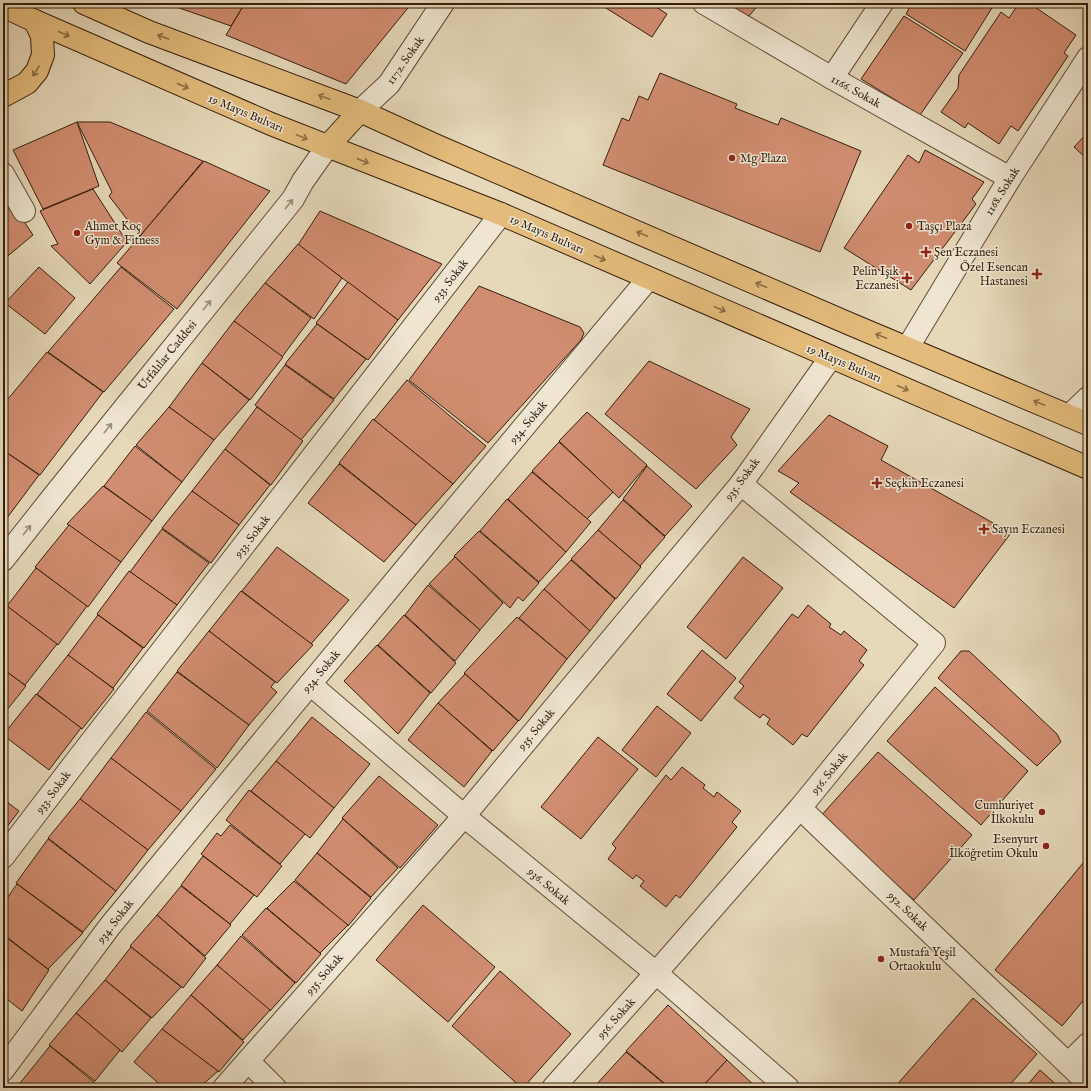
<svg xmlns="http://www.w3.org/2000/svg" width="1091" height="1091" viewBox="0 0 1091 1091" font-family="'IM FELL English',serif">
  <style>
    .building { fill: #d18d71; stroke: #351e0d }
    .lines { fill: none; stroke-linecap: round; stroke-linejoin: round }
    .minor-casing { stroke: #614c38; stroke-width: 24 }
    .major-casing { stroke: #351e0d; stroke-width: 24 }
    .minor { stroke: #efe6d2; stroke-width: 22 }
    .major { stroke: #e3bc7c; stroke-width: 22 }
    .oneway { stroke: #8c6d44 }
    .oneway2 { stroke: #9b8c79 }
    .poi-dot { fill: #8f2418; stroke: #efe6d2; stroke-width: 1.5 }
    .labels { text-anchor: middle; stroke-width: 3; stroke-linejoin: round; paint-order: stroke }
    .street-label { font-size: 12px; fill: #351e0d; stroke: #efe6d2 }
    .poi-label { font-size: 12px; fill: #351e0d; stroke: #efe6d2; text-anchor: start }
  </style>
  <rect width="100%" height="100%" fill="#e6d8b9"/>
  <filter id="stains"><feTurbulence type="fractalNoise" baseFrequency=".005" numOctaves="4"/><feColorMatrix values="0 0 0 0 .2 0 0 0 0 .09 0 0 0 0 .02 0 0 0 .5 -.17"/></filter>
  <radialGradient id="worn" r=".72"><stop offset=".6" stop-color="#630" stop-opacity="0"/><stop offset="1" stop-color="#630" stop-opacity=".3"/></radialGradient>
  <g class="building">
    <path d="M165 3H245L231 26Z"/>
    <path d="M245 3H412L346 84 226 35Z"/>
    <path d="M598 3H650L667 14 652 37Z"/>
    <path d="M726 3H760L749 16Z"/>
    <path d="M912 3H995L965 51 906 14Z"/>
    <path d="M1019 3H1029L1076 35 1064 53 1068 56 1018 131 1011 126 999 144 968 123 965 128 941 112 958 88 959 75 1001 12 1009 18Z"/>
    <path d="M904 16 963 53 920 115 861 79Z"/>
    <path d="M660 73 737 104 735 108 778 125 781 118 861 151 820 252 603 165 622 118 629 121 639 96 648 100Z"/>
    <path d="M77 122H110L203 161 140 236 109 196 112 192Z"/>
    <path d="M77 122 99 186 43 209 13 150Z"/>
    <path d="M1088 132V160L1074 147Z"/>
    <path d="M925 150 984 182 972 199 976 204 911 290 844 248 908 155 919 163Z"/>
    <path d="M204 161 270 191 177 309 117 263Z"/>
    <path d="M93 189 127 242 90 284 51 246 58 244 40 211Z"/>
    <path d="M13 205 33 235 3 260V214Z"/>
    <path d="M320 211 442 264 398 320 298 245Z"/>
    <path d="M298 244 342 278 314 319 265 283Z"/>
    <path d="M39 267 75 298 45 334 5 303Z"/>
    <path d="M121 267 174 309 104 392 48 352Z"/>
    <path d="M348 282 398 320 368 360 316 323Z"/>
    <path d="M265 283 311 318 282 357 234 321Z"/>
    <path d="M479 286 580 327 584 333 581 340 488 443 409 380Z"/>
    <path d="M234 321 283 357 250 400 202 363Z"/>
    <path d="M317 324 366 359 334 399 285 364Z"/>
    <path d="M47 352 103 392 40 475 3 450V405Z"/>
    <path d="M649 361 750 409 731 437 737 445 696 489 605 414Z"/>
    <path d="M202 363 249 400 214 440 169 407Z"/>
    <path d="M285 365 334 400 301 440 255 405Z"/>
    <path d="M407 380 486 446 453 484 374 420Z"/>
    <path d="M169 407 214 440 182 482 136 445Z"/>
    <path d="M257 407 303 441 271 485 225 449Z"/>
    <path d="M587 412 647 465 619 498 559 441Z"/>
    <path d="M829 415 888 446 881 460 1011 533 954 608 790 492 799 483 778 471Z"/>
    <path d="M373 419 453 484 416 525 339 463Z"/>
    <path d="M559 442 613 492 587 519 532 471Z"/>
    <path d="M135 446 182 482 152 521 104 486Z"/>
    <path d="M225 449 270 485 239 525 192 491Z"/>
    <path d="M3 450 39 475 7 518 3 515Z"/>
    <path d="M339 464 416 525 384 562 308 503Z"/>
    <path d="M647 466 692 506 665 536 623 499Z"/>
    <path d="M532 472 591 522 566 552 508 499Z"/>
    <path d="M103 486 152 521 121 562 67 524Z"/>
    <path d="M192 491 239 525 211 563 162 528Z"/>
    <path d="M507 499 566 552 539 582 480 531Z"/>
    <path d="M623 500 665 537 640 566 598 530Z"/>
    <path d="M69 525 121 562 88 607 35 567Z"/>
    <path d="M162 529 209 563 177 605 130 572Z"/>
    <path d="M598 530 641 567 616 599 571 559Z"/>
    <path d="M479 531 539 583 523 601 518 597 510 608 454 556Z"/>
    <path d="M277 547 349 600 311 644 242 591Z"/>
    <path d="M455 557 503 603 480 630 429 584Z"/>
    <path d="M743 557 783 588 726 659 687 627Z"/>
    <path d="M571 560 615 599 590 631 544 589Z"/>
    <path d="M36 568 87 606 58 645 7 606Z"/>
    <path d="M129 571 177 605 144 648 97 614Z"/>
    <path d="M428 585 480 630 455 661 405 615Z"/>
    <path d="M544 589 590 631 567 659 519 618Z"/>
    <path d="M241 591 313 645 277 683 209 631Z"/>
    <path d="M808 605 831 624 829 627 841 635 844 631 867 650 859 661 864 665 807 737 802 734 793 745 767 724 770 719 763 714 760 718 734 698 744 686 739 682 792 614 798 618Z"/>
    <path d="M7 606 57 644 25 685 3 669V611Z"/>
    <path d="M98 615 143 648 113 688 68 655Z"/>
    <path d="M404 615 456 663 431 693 378 645Z"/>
    <path d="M517 617 567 659 519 721 464 673Z"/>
    <path d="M209 631 275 682 271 687 277 692 249 725 177 671Z"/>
    <path d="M377 645 430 693 398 734 344 681Z"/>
    <path d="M702 650 736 678 701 721 667 694Z"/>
    <path d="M961 651H969L1057 734 1061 742 1037 766 938 678Z"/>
    <path d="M68 655 114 689 82 729 37 694Z"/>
    <path d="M3 669 26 686 3 715Z"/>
    <path d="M177 672 249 725 217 768 147 711Z"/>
    <path d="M465 674 518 721 493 751 438 703Z"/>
    <path d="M935 687 1028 771 981 825 887 741Z"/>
    <path d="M36 694 81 728 49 770 3 735Z"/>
    <path d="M438 703 492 751 464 787 408 740Z"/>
    <path d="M657 706 691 733 656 777 622 750Z"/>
    <path d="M146 712 216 769 181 811 111 758Z"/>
    <path d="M312 717 370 764 334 808 276 761Z"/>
    <path d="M598 737 638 769 581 839 541 807Z"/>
    <path d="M878 752 972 835 914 900 820 817Z"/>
    <path d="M111 758 181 811 148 850 80 799Z"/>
    <path d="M276 761 334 808 310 838 251 791Z"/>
    <path d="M682 767 705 785 703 788 714 797 717 792 741 811 732 822 737 827 680 898 676 895 666 907 640 886 644 881 636 875 633 879 608 859 616 848 612 844 666 775 671 780Z"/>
    <path d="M379 776 438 825 400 868 342 818Z"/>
    <path d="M249 790 305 834 280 864 226 820Z"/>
    <path d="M3 799 19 811 3 832Z"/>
    <path d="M80 799 148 850 116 891 48 838Z"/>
    <path d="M343 819 398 868 371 897 317 853Z"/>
    <path d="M230 825 282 866 257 897 201 854 217 833 221 836Z"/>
    <path d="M48 839 116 891 83 932 16 883Z"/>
    <path d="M317 853 371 898 348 926 295 880Z"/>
    <path d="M203 856 254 895 230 924 181 885Z"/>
    <path d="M1088 857V995L1062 1026 995 970Z"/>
    <path d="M294 881 348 925 320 953 267 908Z"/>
    <path d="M17 884 83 933 48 969 3 934V904Z"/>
    <path d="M181 886 231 925 205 956 157 915Z"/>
    <path d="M423 905 495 967 448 1022 376 960Z"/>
    <path d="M266 908 321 954 296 983 242 935Z"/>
    <path d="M157 915 206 958 183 988 130 946Z"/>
    <path d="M3 935 49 970 22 1011 3 996Z"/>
    <path d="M241 936 295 983 270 1011 217 965Z"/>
    <path d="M131 947 181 987 152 1018 105 980Z"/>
    <path d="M217 965 270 1010 243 1040 191 995Z"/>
    <path d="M500 971 571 1034 523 1088H522L452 1026Z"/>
    <path d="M105 980 151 1018 122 1052 76 1013Z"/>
    <path d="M191 995 244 1042 219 1072 162 1029Z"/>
    <path d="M973 998 1037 1054 1007 1088H894Z"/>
    <path d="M668 1005 727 1060 701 1088H670L626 1051Z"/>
    <path d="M76 1013 120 1050 95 1081 49 1045Z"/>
    <path d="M162 1029 218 1071 199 1088H164L134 1062Z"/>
    <path d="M50 1046 95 1083 91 1088H16Z"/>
    <path d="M626 1052 669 1088H597L595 1086Z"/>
    <path d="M727 1060 757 1088H701Z"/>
    <path d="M1040 1070 1060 1088H1025Z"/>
  </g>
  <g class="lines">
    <g class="minor-casing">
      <g id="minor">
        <path d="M704 3 832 78 1010 178"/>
        <path d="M832 78 882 3"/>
        <path d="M360 111 389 84 443 3"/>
        <path d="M3 174 24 211"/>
        <path d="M908 347 1010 178 1088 58"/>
        <path d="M1069 416 1088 398"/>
        <path d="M3 560 56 493 293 199 303 181 327 147"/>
        <path d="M310 684 464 816 656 973 788 1088"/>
        <path d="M800 808 1088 1083"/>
        <path d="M3 857 77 760 501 214"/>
        <path d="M248 1061 275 1088"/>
        <path d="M1068 1064 1088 1044"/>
        <path d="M3 1070 110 926 435 533 648 279"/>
        <path d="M224 1088 464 816 741 484 831 357"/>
        <path d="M553 1088 656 973 800 808 934 643 741 484"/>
      </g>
    </g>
    <g class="major-casing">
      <g id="major">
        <path d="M84 3 149 32 360 111 437 146 850 324 1088 424"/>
        <path d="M3 6 35 21 271 124 501 214 1088 468"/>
        <path d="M3 96 27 83 37 71 43 55 42 36 35 21"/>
        <path d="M327 147 360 111"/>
      </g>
    </g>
    <use href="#minor" class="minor"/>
    <use href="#major" class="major"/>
  </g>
  <defs><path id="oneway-shaft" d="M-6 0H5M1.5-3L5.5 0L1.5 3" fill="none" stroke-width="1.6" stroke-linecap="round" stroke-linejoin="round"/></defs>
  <g class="oneway">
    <use href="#oneway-shaft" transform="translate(64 34) rotate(24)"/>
    <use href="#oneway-shaft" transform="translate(163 37) rotate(-160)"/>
    <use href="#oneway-shaft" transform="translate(36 71) rotate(121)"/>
    <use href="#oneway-shaft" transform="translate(183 86) rotate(24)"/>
    <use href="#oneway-shaft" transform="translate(324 97) rotate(-159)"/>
    <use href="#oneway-shaft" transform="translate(302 137) rotate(22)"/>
    <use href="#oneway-shaft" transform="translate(363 161) rotate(21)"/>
    <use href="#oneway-shaft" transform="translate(642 234) rotate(-157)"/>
    <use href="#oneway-shaft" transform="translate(600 258) rotate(24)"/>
    <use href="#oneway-shaft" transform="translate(761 285) rotate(-157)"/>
    <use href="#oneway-shaft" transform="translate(720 309) rotate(23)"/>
    <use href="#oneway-shaft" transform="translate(881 336) rotate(-158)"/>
    <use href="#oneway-shaft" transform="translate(903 388) rotate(23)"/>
    <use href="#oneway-shaft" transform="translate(1039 403) rotate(-157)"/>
  </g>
  <g class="oneway2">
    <use href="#oneway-shaft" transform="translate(289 204) rotate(-52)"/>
    <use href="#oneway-shaft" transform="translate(207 305) rotate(-51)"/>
    <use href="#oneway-shaft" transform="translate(108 428) rotate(-51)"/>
    <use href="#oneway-shaft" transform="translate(27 530) rotate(-52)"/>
  </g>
  <g class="poi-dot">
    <circle cx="732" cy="158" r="4"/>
    <circle cx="909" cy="226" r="4"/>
    <circle cx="77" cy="233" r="4"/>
    <path d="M924 246h4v4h4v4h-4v4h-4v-4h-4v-4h4z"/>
    <path d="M1035 268h4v4h4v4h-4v4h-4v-4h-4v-4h4z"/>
    <path d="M905 272h4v4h4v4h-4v4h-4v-4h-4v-4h4z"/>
    <path d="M875 477h4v4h4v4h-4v4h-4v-4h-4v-4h4z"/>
    <path d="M982 523h4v4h4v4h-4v4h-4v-4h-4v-4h4z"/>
    <circle cx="1042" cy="812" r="4"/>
    <circle cx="1046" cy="846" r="4"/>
    <circle cx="881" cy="959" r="4"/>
  </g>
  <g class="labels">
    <g class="street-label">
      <text transform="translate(405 60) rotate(-55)" y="4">1172. Sokak</text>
      <text transform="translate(856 91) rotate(29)" y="4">1166. Sokak</text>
      <text transform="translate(246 113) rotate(23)" y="4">19 Mayıs Bulvarı</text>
      <text transform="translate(1002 191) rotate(-58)" y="4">1168. Sokak</text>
      <text transform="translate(547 234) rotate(24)" y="4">19 Mayıs Bulvarı</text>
      <text transform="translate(450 280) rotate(-52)" y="4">933. Sokak</text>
      <text transform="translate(167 355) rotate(-51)" y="4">Urfalılar Caddesi</text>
      <text transform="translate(844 363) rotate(23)" y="4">19 Mayıs Bulvarı</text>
      <text transform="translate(528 422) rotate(-50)" y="4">934. Sokak</text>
      <text transform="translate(742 479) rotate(-53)" y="4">935. Sokak</text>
      <text transform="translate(252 536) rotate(-52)" y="4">933. Sokak</text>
      <text transform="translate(321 671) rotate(-50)" y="4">934. Sokak</text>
      <text transform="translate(536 729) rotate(-50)" y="4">935. Sokak</text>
      <text transform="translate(829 773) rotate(-51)" y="4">956. Sokak</text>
      <text transform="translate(53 792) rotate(-53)" y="4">933. Sokak</text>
      <text transform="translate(549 886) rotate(40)" y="4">936. Sokak</text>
      <text transform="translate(908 911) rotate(44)" y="4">952. Sokak</text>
      <text transform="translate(115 921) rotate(-52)" y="4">934. Sokak</text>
      <text transform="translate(324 974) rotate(-49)" y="4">935. Sokak</text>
      <text transform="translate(616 1018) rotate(-48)" y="4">956. Sokak</text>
    </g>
    <g class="poi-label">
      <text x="740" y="162">Mg Plaza</text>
      <text x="85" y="230">Ahmet Koç<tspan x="85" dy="14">Gym &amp; Fitness</tspan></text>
      <text x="917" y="230">Taşçı Plaza</text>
      <text x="934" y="256">Şen Eczanesi</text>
      <text x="1028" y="271" text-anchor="end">Özel Esencan<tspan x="1028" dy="14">Hastanesi</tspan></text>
      <text x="899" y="275" text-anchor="end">Pelin Işık<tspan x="899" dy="14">Eczanesi</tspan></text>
      <text x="885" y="487">Seçkin Eczanesi</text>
      <text x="992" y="533">Sayın Eczanesi</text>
      <text x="1034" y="809" text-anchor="end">Cumhuriyet<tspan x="1034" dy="14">İlkokulu</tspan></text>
      <text x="1038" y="843" text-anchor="end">Esenyurt<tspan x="1038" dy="14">İlköğretim Okulu</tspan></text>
      <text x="889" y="956">Mustafa Yeşil<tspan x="889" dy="14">Ortaokulu</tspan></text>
    </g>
  </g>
  <rect width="1091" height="1091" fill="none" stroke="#e6d8b9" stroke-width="16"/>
  <rect x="4" y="4" width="1083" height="1083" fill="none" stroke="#351e0d" stroke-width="2"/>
  <rect x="8" y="8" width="1075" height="1075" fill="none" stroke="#351e0d"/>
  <rect width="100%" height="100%" filter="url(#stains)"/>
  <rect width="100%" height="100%" fill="url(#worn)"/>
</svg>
